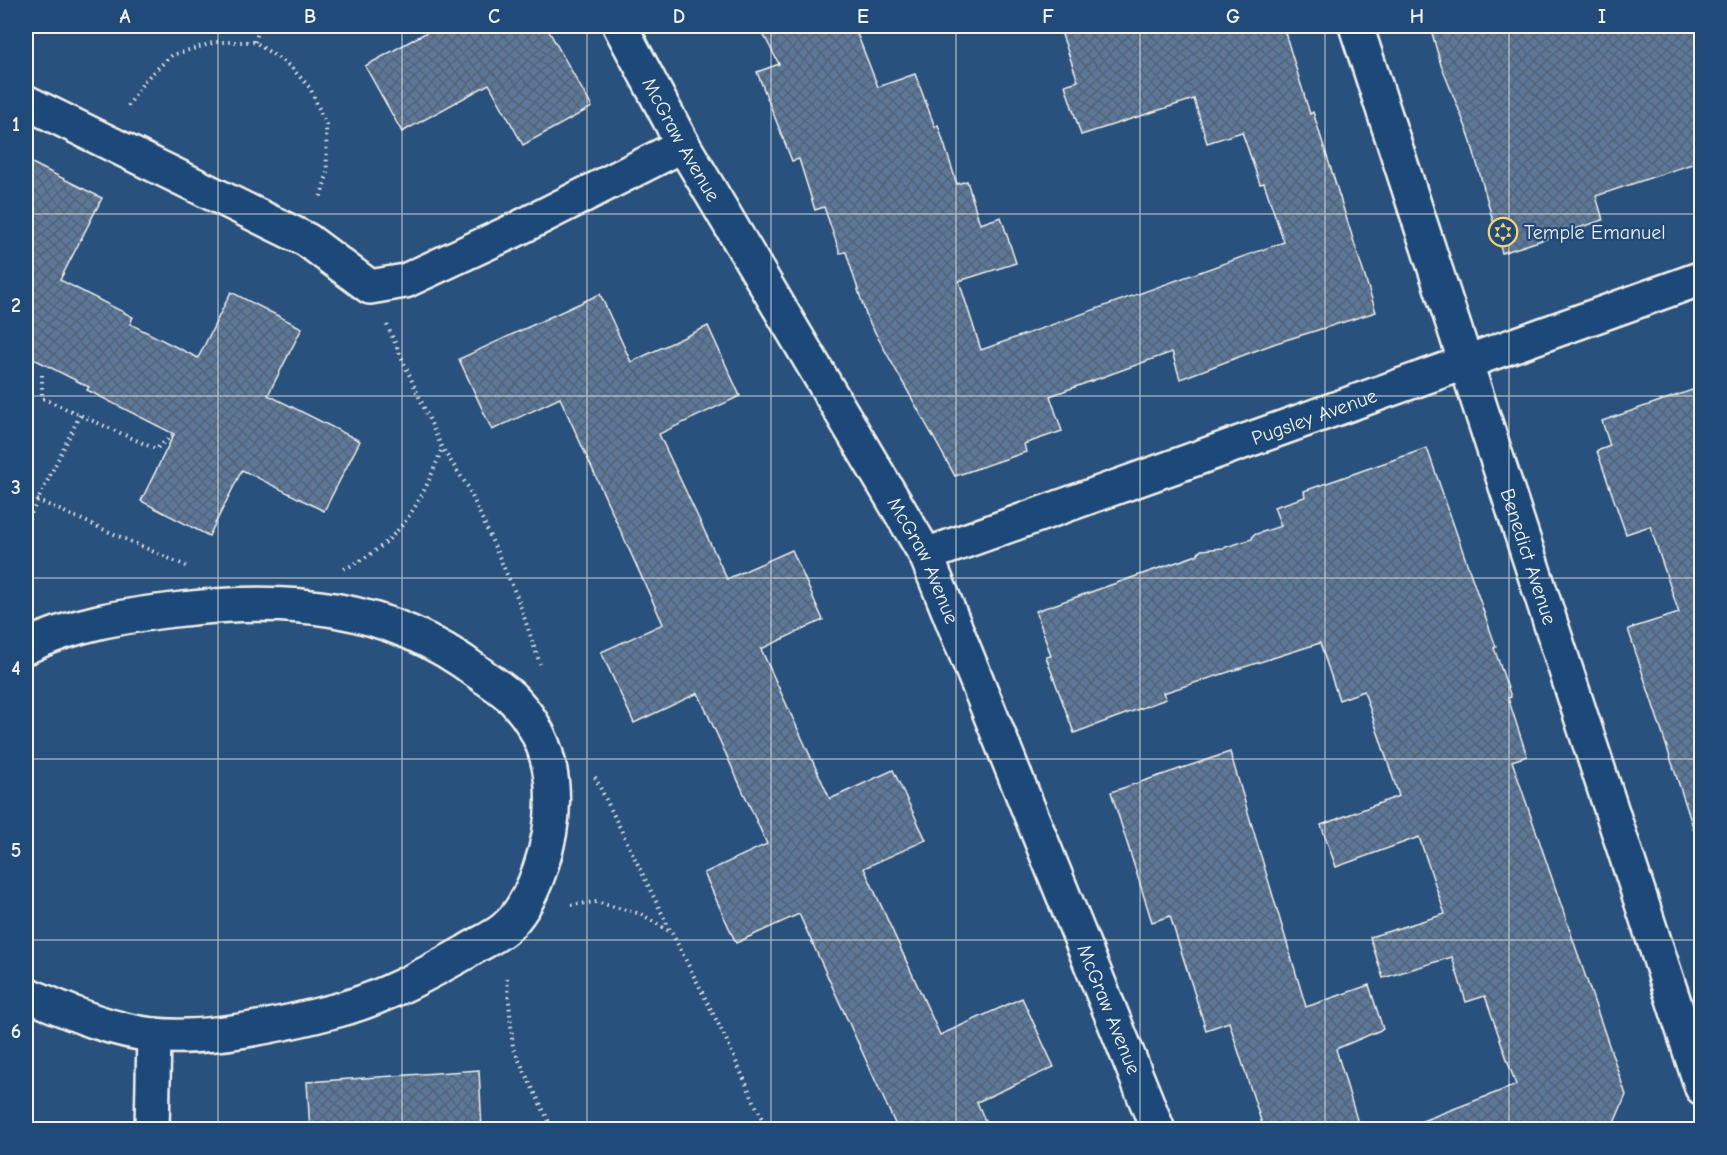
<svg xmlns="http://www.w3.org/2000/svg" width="1727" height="1155" viewBox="0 0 1727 1155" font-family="'Comic Neue',sans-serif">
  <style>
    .building { fill: url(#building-cross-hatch); stroke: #f4f1e8; stroke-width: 1.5 }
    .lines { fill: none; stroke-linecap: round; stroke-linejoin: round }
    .minor-casing { stroke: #f4f1e8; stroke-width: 38 }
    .path { stroke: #f4f1e8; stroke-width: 4; stroke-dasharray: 1.5 4.5; stroke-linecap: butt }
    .minor { stroke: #1f4a7a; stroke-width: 33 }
    .grid { fill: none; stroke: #f4f1e8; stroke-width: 1.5; stroke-opacity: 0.55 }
    .labels { text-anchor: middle; stroke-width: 4.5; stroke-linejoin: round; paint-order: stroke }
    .street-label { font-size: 20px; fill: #f4f1e8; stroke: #1f4a7a }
    .poi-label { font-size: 20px; fill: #f4f1e8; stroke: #1f4a7a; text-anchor: start }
    .neatline { fill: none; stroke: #f4f1e8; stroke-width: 2 }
    .grid-label { font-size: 20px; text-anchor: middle; font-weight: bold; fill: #f4f1e8 }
  </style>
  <defs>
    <pattern id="building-cross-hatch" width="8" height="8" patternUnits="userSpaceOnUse" patternTransform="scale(1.5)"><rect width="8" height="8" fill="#5b7899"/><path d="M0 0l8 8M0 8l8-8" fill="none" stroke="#536274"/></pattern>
  </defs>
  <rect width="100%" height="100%" fill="#28517e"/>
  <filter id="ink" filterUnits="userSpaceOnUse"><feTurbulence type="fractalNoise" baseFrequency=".0167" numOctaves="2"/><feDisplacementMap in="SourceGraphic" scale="12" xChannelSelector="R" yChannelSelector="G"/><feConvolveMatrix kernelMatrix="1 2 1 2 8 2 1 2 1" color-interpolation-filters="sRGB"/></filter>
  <g filter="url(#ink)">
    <g class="building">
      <path d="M438 26H546L592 107 523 145 489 84 402 132 365 66Z"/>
      <path d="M759 26H854L878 87 915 74 935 127 938 125 957 184 967 181 980 224 1001 217 1016 263 959 281 981 350 1284 242 1264 183 1260 184 1242 132 1207 143 1194 99 1081 135 1065 85 1078 81 1059 26H1283L1310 114 1313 112 1376 312 1276 343 1180 379 1172 352 1050 396 1062 431 1024 444 1026 452 955 476 867 318 846 252 840 253 824 207 815 210 799 159 792 161 757 72 779 64Z"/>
      <path d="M1430 26H1701V161L1596 196 1603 220 1502 253 1469 135 1441 65Z"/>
      <path d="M26 160 102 198 60 280 133 317 130 324 198 358 231 292 302 328 268 395 360 441 324 511 242 470 209 536 141 501 174 434 87 390 89 387 26 355Z"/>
      <path d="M600 294 631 362 708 326 740 396 659 434 727 579 792 550 823 620 761 649 830 799 893 770 926 840 864 868 940 1035 1022 998 1054 1067 977 1102 989 1130H898L799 914 736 943 704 873 767 844 698 693 634 723 601 652 663 624 560 398 492 430 459 359Z"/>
      <path d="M1701 387V829L1694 830 1628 629 1679 613 1650 526 1626 534 1597 451 1610 446 1602 421Z"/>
      <path d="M1427 448 1496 647 1494 648 1511 697 1508 698 1527 756 1512 761 1626 1095 1611 1130H1409V1126L1516 1085 1485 996 1466 1002 1452 957 1383 978 1370 937 1445 914 1419 837 1336 867 1321 825 1399 796 1364 691 1339 700 1320 643 1163 693 1166 699 1074 733 1046 657 1051 656 1036 611 1197 555 1201 550 1223 548 1252 539 1253 535 1281 526 1274 507 1305 497 1304 491Z"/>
      <path d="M1230 752 1306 1007 1369 985 1383 1029 1336 1049 1360 1130H1264L1229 1022 1206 1030 1170 916 1152 922 1111 792Z"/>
      <path d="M479 1070 482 1130H310L307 1082Z"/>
    </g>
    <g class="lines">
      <g class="minor-casing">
        <g id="minor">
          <path id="s1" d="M620 26 683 145 926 555 1158 1130"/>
          <path id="s2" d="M1356 26 1702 1088"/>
          <path d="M26 102 307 240 370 287 405 281 513 231 683 145"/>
          <path id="s3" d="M926 555 1702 278"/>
          <path d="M26 647C72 624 123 616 174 610 286 596 387 603 479 673 491 682 505 690 515 701 559 748 560 811 540 869 533 890 522 914 504 929 493 938 478 944 466 952 425 975 383 998 338 1010 285 1024 208 1041 153 1035 108 1030 67 1011 26 994"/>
          <path d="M152 1130 154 1035"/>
        </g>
      </g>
      <g class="path">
        <path d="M255 42 260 26"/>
        <path d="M128 106 145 80 172 55 216 42H255L291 67 310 88 326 125 327 175 320 199"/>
        <path d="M387 325 442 448 468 487 518 599 540 664"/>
        <path d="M42 375V398L156 449 174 434"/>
        <path d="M26 495 186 566"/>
        <path d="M26 524 80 415"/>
        <path d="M344 569C399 544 422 503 442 448"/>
        <path d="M595 777 671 932"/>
        <path d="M571 905 596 902 641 914 672 933 725 1037 767 1130"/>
        <path d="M507 978 513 1048 553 1130"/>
        <path d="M858 1130H870"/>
      </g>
      <use href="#minor" class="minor"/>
    </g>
  </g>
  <path class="grid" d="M218 26V1130M402 26V1130M587 26V1130M771 26V1130M956 26V1130M1140 26V1130M1325 26V1130M1509 26V1130M26 214H1702M26 396H1702M26 578H1702M26 759H1702M26 940H1702"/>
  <defs>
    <g id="synagogue-ring" transform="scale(1.5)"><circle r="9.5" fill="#1f4a7a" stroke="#ffd166" stroke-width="1.5"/><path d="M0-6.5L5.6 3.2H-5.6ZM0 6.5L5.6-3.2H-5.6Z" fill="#ffd166"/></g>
  </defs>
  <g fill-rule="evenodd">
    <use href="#synagogue-ring" x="1503" y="232"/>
  </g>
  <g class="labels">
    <g class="street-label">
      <text dy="7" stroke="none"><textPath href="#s1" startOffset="129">McGraw Avenue</textPath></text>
      <text dy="7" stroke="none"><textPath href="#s3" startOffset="412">Pugsley Avenue</textPath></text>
      <text dy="7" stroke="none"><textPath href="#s2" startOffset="558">Benedict Avenue</textPath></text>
      <text dy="7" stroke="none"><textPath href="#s1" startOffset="615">McGraw Avenue</textPath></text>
      <text dy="7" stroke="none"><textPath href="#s1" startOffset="1101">McGraw Avenue</textPath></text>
    </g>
    <g class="poi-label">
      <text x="1524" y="239">Temple Emanuel</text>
    </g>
  </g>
  <rect width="1727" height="1155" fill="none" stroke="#1f4a7a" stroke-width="66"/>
  <rect x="33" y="33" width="1661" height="1089" class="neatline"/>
  <g class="grid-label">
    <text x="125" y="23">A</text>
    <text x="310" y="23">B</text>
    <text x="494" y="23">C</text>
    <text x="679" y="23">D</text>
    <text x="863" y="23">E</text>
    <text x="1048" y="23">F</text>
    <text x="1233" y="23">G</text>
    <text x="1417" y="23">H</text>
    <text x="1602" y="23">I</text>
    <text x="16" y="131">1</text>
    <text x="16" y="312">2</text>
    <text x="16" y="494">3</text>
    <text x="16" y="675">4</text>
    <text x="16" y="857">5</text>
    <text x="16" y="1038">6</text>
  </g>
</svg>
